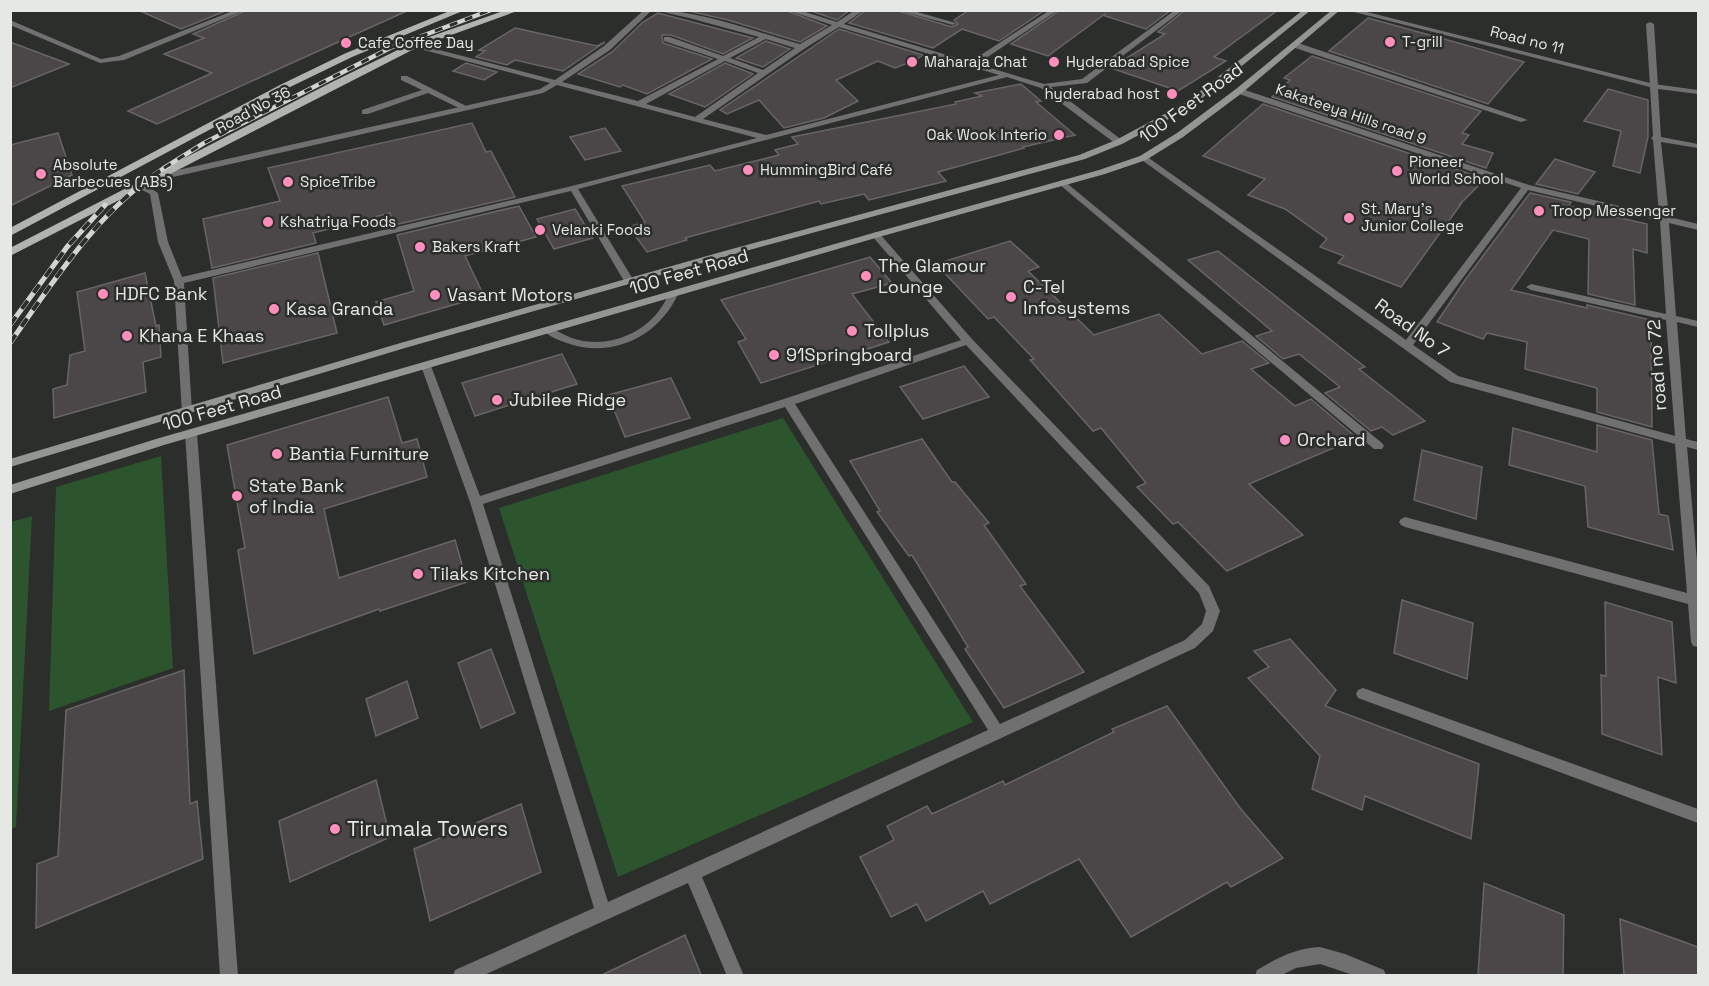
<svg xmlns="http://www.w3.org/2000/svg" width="1709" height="986" viewBox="0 0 1709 986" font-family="'Space Grotesk',sans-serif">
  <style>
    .green { fill: #2d552d }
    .building { fill: #4b4748; stroke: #696566; stroke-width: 1.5 }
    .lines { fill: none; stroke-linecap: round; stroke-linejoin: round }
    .service { fill: #6f706f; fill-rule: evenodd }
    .minor { fill: #6f706f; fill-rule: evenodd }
    .secondary { fill: #949694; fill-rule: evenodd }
    .primary { fill: #b0b3b0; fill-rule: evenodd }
    .rail-far1-casing { stroke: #d2d4d2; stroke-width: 4.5 }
    .rail-casing { stroke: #d2d4d2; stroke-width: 5 }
    .rail-far1 { stroke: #2b2e2b; stroke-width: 3; stroke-dasharray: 8; stroke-linecap: butt }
    .rail { stroke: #2b2e2b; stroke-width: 4; stroke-dasharray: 10; stroke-linecap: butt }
    .poi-dot { fill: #fe8ebd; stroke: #2b2e2b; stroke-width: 2 }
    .labels { text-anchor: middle; stroke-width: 5; stroke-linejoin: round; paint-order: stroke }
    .far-street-label { font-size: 15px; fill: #e6e8e6; stroke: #2b2e2b }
    .far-poi-label { font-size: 15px; fill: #e6e8e6; stroke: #2b2e2b; text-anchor: start }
    .street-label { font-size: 18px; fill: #e6e8e6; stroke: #2b2e2b }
    .poi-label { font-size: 18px; fill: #e6e8e6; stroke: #2b2e2b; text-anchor: start }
    .near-poi-label { font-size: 21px; fill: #e6e8e6; stroke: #2b2e2b; text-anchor: start }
  </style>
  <rect width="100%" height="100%" fill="#2b2e2b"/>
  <g class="green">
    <path d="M783 418 973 722 618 877 499 508Z"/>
    <path d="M161 456 173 668 49 711 56 487Z"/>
    <path d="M32 516 16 827 11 829V522Z"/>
  </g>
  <g class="building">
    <path d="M138 10H228L181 29Z"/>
    <path d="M247 10H409L157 124 128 111 212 73 164 54 204 38 193 34Z"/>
    <path d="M684 10H785L827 26 800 42 728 20Z"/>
    <path d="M808 10H850L837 20Z"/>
    <path d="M866 10H895L952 27 958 24 954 20 969 10H1045L999 41 962 29 933 48 849 23Z"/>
    <path d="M1060 10H1171L1146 29 1105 16V14L1048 56 1011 44Z"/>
    <path d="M1185 10H1278L1214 57 1226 61 1178 91 1111 68 1165 34 1158 32Z"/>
    <path d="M658 13 753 38 723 54 671 35H662L663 43 712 59 647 94 623 85 620 87 578 74 612 52 643 22Z"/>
    <path d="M1368 18 1462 44 1524 62 1488 104 1329 51Z"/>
    <path d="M515 28 597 46 605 42 563 71 515 60 507 65 476 57 485 51 479 50Z"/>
    <path d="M839 29 923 55 908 65 905 64 895 68 878 61 836 80 858 101 824 118 784 128 759 100 727 114 720 110Z"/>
    <path d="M766 41 790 49 763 67 736 58Z"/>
    <path d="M10 42 69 64 10 88Z"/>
    <path d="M1312 56 1481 111 1462 133 1469 135 1462 144 1493 153 1486 168 1272 97 1290 80 1284 78Z"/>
    <path d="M466 63 497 72 484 80 453 71Z"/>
    <path d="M725 63 753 74 705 107 669 94Z"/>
    <path d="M1021 84 1041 101 1036 102 1075 135 1023 147 1024 148 938 172 946 181 869 200 864 194 821 204 819 201 685 238 687 240 647 252 629 227 645 222 622 186 710 165 715 171 779 155 775 150 798 144 792 137 956 104 955 102 982 96 975 93Z"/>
    <path d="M1608 89 1648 100V137L1640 173 1613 166 1621 131 1584 121Z"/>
    <path d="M1263 104 1482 178 1480 184 1460 204H1461L1401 287 1338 263 1344 256 1320 247 1327 239 1285 209 1248 195 1265 179 1203 156Z"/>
    <path d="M472 123 486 152 491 151 515 197 394 225 390 213 313 233 316 243 212 268 203 219 280 201 268 168Z"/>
    <path d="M605 128 621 151 585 160 570 137Z"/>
    <path d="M58 133 72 175 10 206V145Z"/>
    <path d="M1555 159 1595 172 1578 194 1536 184Z"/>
    <path d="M1530 193 1571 202 1569 206 1647 224V253L1633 249 1635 305 1588 294 1589 239 1553 230 1511 290 1587 308V305L1651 320 1652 427 1597 412V388L1525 369 1527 342 1487 333 1483 339 1437 322 1465 280Z"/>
    <path d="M519 206 536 237 465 256 484 296 384 325 376 302 414 291 397 235Z"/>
    <path d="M575 209 593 238 554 249 537 219Z"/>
    <path d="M1010 241 1039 267 1028 271 1094 335 1159 314 1202 354 1242 341 1269 363 1251 369 1295 406 1311 399 1357 438 1249 484 1303 535 1227 571 1178 522 1173 524 1137 487 1146 483 1101 428 1093 431 1030 360 1034 359 994 317 988 319 936 264Z"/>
    <path d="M1218 251 1365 367 1359 369 1425 421 1393 435 1382 427 1371 431 1325 393 1340 387 1299 354 1283 359 1256 336 1272 331 1188 260Z"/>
    <path d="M318 253 337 333 223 363 213 278Z"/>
    <path d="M870 257 892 283 852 294 889 342 761 383 738 342 746 339 721 300Z"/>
    <path d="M145 273 156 326 159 325 161 357 143 362 146 392 54 418 53 389 67 385 70 355 85 351 77 292Z"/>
    <path d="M562 354 577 384 475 416 462 383Z"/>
    <path d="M964 366 989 397 923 419 900 387Z"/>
    <path d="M671 378 690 418 625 437 608 395Z"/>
    <path d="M388 397 402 443 417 439 427 477 324 509 339 578 455 540 467 582 380 611 379 609 254 654 238 550 245 548 227 445Z"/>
    <path d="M1597 425 1652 440 1659 514 1668 516 1673 550 1588 527 1585 486 1509 465 1513 428 1597 452Z"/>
    <path d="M922 439 952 482H955L989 523 984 525 1026 584 1020 586 1084 672 1004 708 965 649 968 647 912 555 909 556 877 512 880 511 850 461Z"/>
    <path d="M1422 450 1482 467 1476 519 1414 500Z"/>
    <path d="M1402 600 1473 623 1467 679 1394 653Z"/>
    <path d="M1605 602 1672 622 1676 683 1658 677 1662 755 1602 734 1601 675 1606 676Z"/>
    <path d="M1290 639 1336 690 1325 706 1479 764 1471 839 1365 796 1362 810 1312 789 1320 756 1248 678 1269 667 1254 651Z"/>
    <path d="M491 649 515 713 481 728 458 663Z"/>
    <path d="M184 670 190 804 197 801 203 859 36 928 37 864 58 856 66 710Z"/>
    <path d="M407 681 418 718 376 736 366 699Z"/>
    <path d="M1167 706 1240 808 1283 858 1231 887 1227 882 1131 937 1079 859 990 904 983 891 926 921 917 904 891 917 860 857 894 840 887 826 927 806 932 814 1003 781 1005 785 1114 732 1112 729Z"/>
    <path d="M376 780 390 837 290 882 279 821Z"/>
    <path d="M521 804 541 872 430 921 414 849Z"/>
    <path d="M1484 883 1564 915 1563 975H1478Z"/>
    <path d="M1620 919 1698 947V975H1624Z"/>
    <path d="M685 935 701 975H602Z"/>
  </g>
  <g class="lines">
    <g class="service">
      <path d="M1650 22 1654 24 1658 86 1654 88 1650 86 1646 24Z"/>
      <path d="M401 76H407L470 108 463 110 428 93 368 114H362V110L422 90 401 80Z"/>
      <path d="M673 291 678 294C660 334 617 357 573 345 563 342 551 338 544 331L549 328C559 331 568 338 579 340 607 347 640 335 658 312 663 306 666 299 670 292Z"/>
    </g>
    <g class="minor">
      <path d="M235 10H245L124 60 100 63 10 25V20L101 59 119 56Z"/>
      <path d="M644 10H652L610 50 562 82 638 101 718 59 664 41V37H670L723 56 759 37 689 18 654 10C700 10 755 32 800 44L832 25 787 10H799L837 22 855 10H864L844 24 970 62 1050 10H1058L977 64 1044 84 1082 79 1175 10H1183L1087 83 1051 87 1122 140V144H1116L1041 88 1007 77 578 189 634 281 632 283 629 284 624 281 571 191 184 283 192 411 190 414H182L174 281 158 242 150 194 138 188V184H144L158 193 168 242 182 277 572 186 757 138 557 85 543 93 160 180 156 177 160 174 540 89 550 83 412 47V43L555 80 604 46ZM839 27 999 75 766 135 703 119 804 49ZM766 39 795 48 763 70 730 58ZM725 61 758 73 695 117 646 104Z"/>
      <path d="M897 10H910L956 23 953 25Z"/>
      <path d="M1346 10H1359L1654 84 1698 90V94L1658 89 1661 137 1698 144V148L1661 142 1669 217 1698 224V230L1669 223 1676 316 1698 321V327L1677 322 1686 439 1698 442V450L1687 447 1698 573V647L1693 646 1691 642 1688 604 1405 527 1401 525 1399 522 1401 519 1405 517 1687 593 1675 444 1450 382 1139 158 1146 156 1406 340 1521 188 1236 93V89H1242L1529 185 1659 215 1653 140 1651 138 1653 136 1650 87ZM1528 190 1660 221 1666 314 1531 284 1526 287 1531 290 1666 320 1675 436 1458 376 1413 345Z"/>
      <path d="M1292 43H1298L1528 120 1521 122 1292 47Z"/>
      <path d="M1063 180 1382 443 1384 446 1382 449H1374L1060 185V181Z"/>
      <path d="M876 232 879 233 972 339 1209 586 1220 611 1213 631 1195 648 702 877 744 976H727L688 883 482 976H453L455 970 594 908 470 502 421 366 426 363 431 366 480 496 784 399 961 340 873 237 871 235ZM966 345 1199 593 1206 611 1202 624 1185 640 1000 724 795 404ZM785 407 988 730 608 902 483 504Z"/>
      <path d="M191 429 197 433 238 976H220L185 433Z"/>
      <path d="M1363 688 1698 809V823L1358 698 1356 694 1358 690Z"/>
      <path d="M1320 947 1345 954 1384 970 1386 976H1356L1320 964 1296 968 1280 976H1255L1257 970C1277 958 1296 948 1320 947Z"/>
    </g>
    <g class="secondary">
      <path d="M1303 10H1311L1191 107 1122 144 1085 159 727 256 405 348 10 467V459L397 344 721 252 1079 155 1116 140 1185 103Z"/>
      <path d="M1332 10H1340L1242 93 1183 137 1146 160 1105 174 879 237 164 445 10 494V485L156 439 873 233 1099 170 1140 156 1177 133 1236 89Z"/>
    </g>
    <g class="primary">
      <path d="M452 10H465L352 57 286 89 10 236V228L280 85 346 53Z"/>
      <path d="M506 10H520L418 47 10 256V248L332 82 412 43Z"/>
    </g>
    <g class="rail-far1-casing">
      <path id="rail-far1" d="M164 168 204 143 390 48 491 10"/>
    </g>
    <g class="rail-casing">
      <g id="rail">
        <path d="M10 325 67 247 105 205"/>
        <path d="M10 343C55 279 99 209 166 167"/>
      </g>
    </g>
    <use href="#rail-far1" class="rail-far1"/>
    <use href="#rail" class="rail"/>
  </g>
  <g class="poi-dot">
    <circle cx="1390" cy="42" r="6"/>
    <circle cx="346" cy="43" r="6"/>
    <circle cx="912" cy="62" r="6"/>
    <circle cx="1054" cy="62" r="6"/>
    <circle cx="1172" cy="94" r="6"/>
    <circle cx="1059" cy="135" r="6"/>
    <circle cx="748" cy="170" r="6"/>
    <circle cx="1397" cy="171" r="6"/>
    <circle cx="41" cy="174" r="6"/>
    <circle cx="288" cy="182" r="6"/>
    <circle cx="1539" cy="211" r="6"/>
    <circle cx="1349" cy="218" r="6"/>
    <circle cx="268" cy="222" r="6"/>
    <circle cx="540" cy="230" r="6"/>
    <circle cx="420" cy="247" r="6"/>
    <circle cx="866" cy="276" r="6"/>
    <circle cx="103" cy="294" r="6"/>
    <circle cx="435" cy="295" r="6"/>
    <circle cx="1011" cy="297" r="6"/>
    <circle cx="274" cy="309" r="6"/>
    <circle cx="852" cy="331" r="6"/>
    <circle cx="127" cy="336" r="6"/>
    <circle cx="774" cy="355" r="6"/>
    <circle cx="497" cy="400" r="6"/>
    <circle cx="1285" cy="440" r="6"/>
    <circle cx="277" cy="454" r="6"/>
    <circle cx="237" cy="496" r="6"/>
    <circle cx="418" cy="574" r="6"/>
    <circle cx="335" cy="829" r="6"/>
  </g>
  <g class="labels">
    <g class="far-street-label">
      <text transform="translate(1527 40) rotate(14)" y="5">Road no 11</text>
      <text transform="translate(253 110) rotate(-28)" y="5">Road No 36</text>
      <text transform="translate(1351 114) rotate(19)" y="5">Kakateeya Hills road 9</text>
    </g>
    <g class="far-poi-label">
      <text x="1402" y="47">T-grill</text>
      <text x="358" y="48">Cafe Coffee Day</text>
      <text x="924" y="67">Maharaja Chat</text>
      <text x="1066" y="67">Hyderabad Spice</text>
      <text x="1160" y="99" text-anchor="end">hyderabad host</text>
      <text x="1047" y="140" text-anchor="end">Oak Wook Interio</text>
      <text x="1409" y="167">Pioneer<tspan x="1409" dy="17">World School</tspan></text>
      <text x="53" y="170">Absolute<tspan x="53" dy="17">Barbecues (ABs)</tspan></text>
      <text x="760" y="175">HummingBird Café</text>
      <text x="300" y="187">SpiceTribe</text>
      <text x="1361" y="214">St. Mary's<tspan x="1361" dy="17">Junior College</tspan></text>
      <text x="1551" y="216">Troop Messenger</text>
      <text x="280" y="227">Kshatriya Foods</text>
      <text x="552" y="235">Velanki Foods</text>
      <text x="432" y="252">Bakers Kraft</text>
    </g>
    <g class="street-label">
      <text transform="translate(1191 103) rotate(-36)" y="6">100 Feet Road</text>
      <text transform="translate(689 272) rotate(-16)" y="6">100 Feet Road</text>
      <text transform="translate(1412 328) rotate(36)" y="6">Road No 7</text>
      <text transform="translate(1657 365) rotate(-94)" y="6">road no 72</text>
      <text transform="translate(222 408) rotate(-16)" y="6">100 Feet Road</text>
    </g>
    <g class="poi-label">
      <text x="878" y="272">The Glamour<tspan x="878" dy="21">Lounge</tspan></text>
      <text x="1023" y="293">C-Tel<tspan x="1023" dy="21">Infosystems</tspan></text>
      <text x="115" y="300">HDFC Bank</text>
      <text x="447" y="301">Vasant Motors</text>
      <text x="286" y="315">Kasa Granda</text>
      <text x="864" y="337">Tollplus</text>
      <text x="139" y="342">Khana E Khaas</text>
      <text x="786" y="361">91Springboard</text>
      <text x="509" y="406">Jubilee Ridge</text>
      <text x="1297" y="446">Orchard</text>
      <text x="289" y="460">Bantia Furniture</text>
      <text x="249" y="492">State Bank<tspan x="249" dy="21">of India</tspan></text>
      <text x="430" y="580">Tilaks Kitchen</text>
    </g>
    <g class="near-poi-label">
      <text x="347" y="836">Tirumala Towers</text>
    </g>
  </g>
  <rect width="1709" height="986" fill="none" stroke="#e6e8e6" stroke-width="24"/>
</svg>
